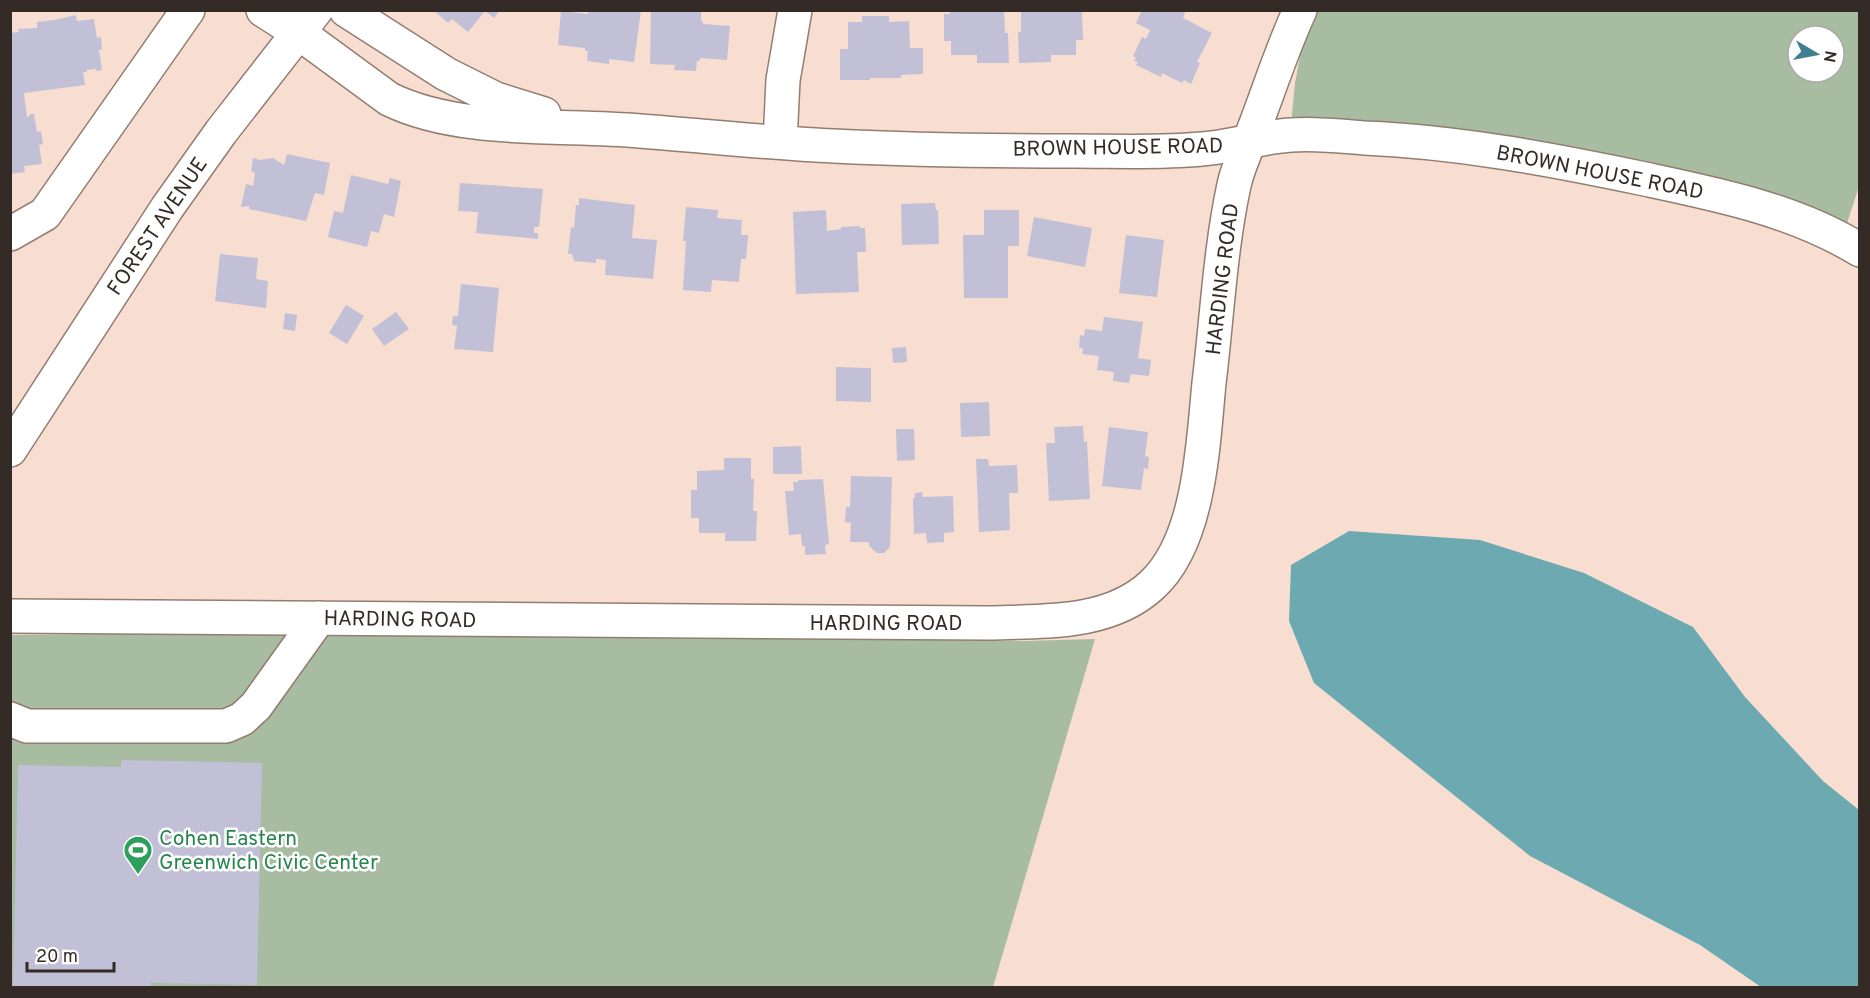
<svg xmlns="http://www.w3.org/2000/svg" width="1870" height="998" viewBox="0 0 1870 998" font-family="Overpass,sans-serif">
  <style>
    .green { fill: #a7bca1; fill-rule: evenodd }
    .water { fill: #6ca9b1 }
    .building { fill: #c2c0d7 }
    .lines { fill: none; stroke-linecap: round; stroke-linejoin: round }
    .minor-casing { stroke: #937d71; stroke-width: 36 }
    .minor { stroke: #fff; stroke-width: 33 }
    .labels { text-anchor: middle; stroke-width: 5; stroke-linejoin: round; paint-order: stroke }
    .street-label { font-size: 21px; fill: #342b26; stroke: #fff }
    .leisure-label { font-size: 21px; fill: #27864d; stroke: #fff; text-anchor: start }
  </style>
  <rect width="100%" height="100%" fill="#f7ded1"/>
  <g class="green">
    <path d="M1317 11H1859V186L1842 239 1737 200 1290 135 1295 83 1303 40ZM1798 36H1834V72H1798Z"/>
    <path d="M348 632 1024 641 1095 639 993 987 11 988 10 635Z"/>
  </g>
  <path class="water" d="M1349 531 1480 540 1584 573 1693 627 1745 697 1823 781 1859 810V987H1761L1700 945 1530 856 1314 683 1289 621 1291 565Z"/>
  <g class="building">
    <path d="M433 10H500L494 18 485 11 468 32 452 19 448 23Z"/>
    <path d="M589 10H641L634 62 609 59V64L587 61 588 51H585V48L558 45 561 11 588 14Z"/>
    <path d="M651 10H701V21H703V24L730 26 727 60 700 58V61H697L696 71 674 70 675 65 650 64Z"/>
    <path d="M950 10H1004L1005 33H1008L1009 63H977V55H951V41H944V14H950Z"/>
    <path d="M1021 10H1077V12H1082L1083 40H1076V55H1051V62L1019 63 1018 32H1021Z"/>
    <path d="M1142 10H1186L1183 18 1212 33 1197 62 1200 63 1191 84 1184 80 1182 83 1162 73 1161 77 1136 65 1138 62 1134 61 1136 58 1133 56 1142 37 1146 39 1150 30 1136 23Z"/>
    <path d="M76 15 77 21 94 19 97 38 101 37 102 49 99 50 102 70 96 71V69L86 70 87 72H83L85 85 24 93 27 117 30 116V114H34L37 132 41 131 43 144 39 145 42 164 24 166 25 172 10 174V33L19 32 18 29 37 28V22L54 20Z"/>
    <path d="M862 16H889V22L909 21 910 48H923V74L901 75V78H870V80H840V49H848V22H862Z"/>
    <path d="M287 154 330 163 324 195 315 193 306 221 249 209V206L241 207 246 184 253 186 255 173 251 171 253 158 260 160 273 158 284 165Z"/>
    <path d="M351 175 388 184 390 178 401 181 394 217 384 214 379 233 371 231 367 247 328 237 334 211 343 213Z"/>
    <path d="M460 183 543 189 539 227H534V233H538V239L476 233 478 212 458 211Z"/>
    <path d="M579 198 635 205 632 238 657 240 653 279 605 275 606 260 596 259V263L574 261 572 254H568L571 227 574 228 576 205H579Z"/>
    <path d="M935 203 936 210H938L939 244 902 245 901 204Z"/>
    <path d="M686 207 718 210 717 218 742 220 741 235H748L746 259H741L739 282 712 280 711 292 683 290 686 241H683Z"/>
    <path d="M826 210 827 231 841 229V227L860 226V228H865L866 252H857L859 292 796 294 793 212Z"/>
    <path d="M984 210H1019V246H1008V298H964L963 235H984Z"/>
    <path d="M1034 217 1092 228 1085 267 1027 256Z"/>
    <path d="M1126 235 1164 240 1157 297 1119 293Z"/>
    <path d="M220 254 258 258 256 279 268 281 266 308 215 301Z"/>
    <path d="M461 284 499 288 493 352 454 349 457 326 452 325 453 316H458Z"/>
    <path d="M346 305 364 316 347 344 329 333Z"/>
    <path d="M396 312 409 329 384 346 372 329Z"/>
    <path d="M285 313 297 315 295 331 283 329Z"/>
    <path d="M1104 317 1143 322 1138 358 1151 360 1149 376 1131 374 1129 383 1113 381 1114 372 1097 370 1099 356 1082 354 1083 348H1079L1080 335 1084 336 1085 329 1102 331Z"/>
    <path d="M906 347 907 362 893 363 892 348Z"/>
    <path d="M836 367 871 368V402L836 401Z"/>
    <path d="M989 402 990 436 961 437 960 403Z"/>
    <path d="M1083 426 1084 442 1087 441 1090 499 1049 501 1046 443H1055L1054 427Z"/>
    <path d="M1109 427 1148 432 1145 456 1149 457 1148 469 1144 468 1141 490 1102 486Z"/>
    <path d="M896 429H914L915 460 897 461Z"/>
    <path d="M801 446 802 474H773V447Z"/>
    <path d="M724 458H751V479H754L753 511H757L756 541H725V533H699V518H691V490H697V471L724 470Z"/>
    <path d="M976 459H988L989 466 1017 465 1018 493H1009L1010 530 979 532Z"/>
    <path d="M851 476 892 477 890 547 884 553H877L869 546V542H850L851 523 845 522 846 507H850Z"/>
    <path d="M823 479 829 544 825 545 826 554 805 555V546H802L801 534 789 535 785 491H794L793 482H798V480Z"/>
    <path d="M922 492 923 497 953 496 954 532 944 533V542L927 543 926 533 914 534 913 498H915V493Z"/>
    <path d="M121 760 262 763 257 985 151 983V988H13L18 765 121 767Z"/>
  </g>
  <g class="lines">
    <g class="minor-casing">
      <g id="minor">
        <path d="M263 10 299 33 389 99C460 134 562 124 640 131 705 136 769 143 834 146 914 150 994 151 1074 151 1116 151 1160 153 1202 149 1231 147 1261 137 1291 135 1315 133 1341 136 1365 138 1458 142 1549 159 1640 178 1715 194 1793 209 1860 250"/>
        <path d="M346 10 446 74 496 99 544 114"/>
        <path d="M780 142 783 80 795 10"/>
        <path d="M10 234 45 214 188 10"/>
        <path d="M10 450 167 208 221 132 316 10"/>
        <path d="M10 616 988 623C1044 621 1109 625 1152 585 1200 541 1203 444 1209 383 1217 318 1220 250 1234 185 1238 166 1248 147 1254 129 1269 90 1282 49 1300 10"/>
        <path d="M10 719 27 726H226L242 719 256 706 319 618"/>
      </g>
    </g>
    <use href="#minor" class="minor"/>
  </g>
  <defs>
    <g id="stadium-pin" transform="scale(1.5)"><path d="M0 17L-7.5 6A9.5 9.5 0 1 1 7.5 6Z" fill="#2e9e5b" stroke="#fff"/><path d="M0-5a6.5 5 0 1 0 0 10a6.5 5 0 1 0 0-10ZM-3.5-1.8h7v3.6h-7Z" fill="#fff"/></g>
  </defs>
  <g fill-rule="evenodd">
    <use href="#stadium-pin" x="138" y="850"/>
  </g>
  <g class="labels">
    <g class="street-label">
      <text transform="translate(1118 147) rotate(-1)" y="7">BROWN HOUSE ROAD</text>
      <text transform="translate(1600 172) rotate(11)" y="7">BROWN HOUSE ROAD</text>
      <text transform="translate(157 226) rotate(-56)" y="7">FOREST AVENUE</text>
      <text transform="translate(1222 279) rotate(-83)" y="7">HARDING ROAD</text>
      <text transform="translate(400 619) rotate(1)" y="7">HARDING ROAD</text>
      <text x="886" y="630">HARDING ROAD</text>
    </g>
    <g class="leisure-label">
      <text x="159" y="845">Cohen Eastern<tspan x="159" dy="24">Greenwich Civic Center</tspan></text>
    </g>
  </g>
  <rect width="1870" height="998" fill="none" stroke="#342b26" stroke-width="24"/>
  <g transform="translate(1816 54) rotate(100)"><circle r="28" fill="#ffffff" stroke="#aeaaa8" stroke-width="1.5"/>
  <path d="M0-4.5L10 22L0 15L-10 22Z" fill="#3f7f92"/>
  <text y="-9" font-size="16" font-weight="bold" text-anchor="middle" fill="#342b26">N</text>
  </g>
  <path d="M27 962v9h87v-9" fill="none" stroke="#342b26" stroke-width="3"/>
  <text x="36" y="962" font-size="18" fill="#342b26" stroke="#ffffff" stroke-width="4.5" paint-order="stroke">20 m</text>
</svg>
